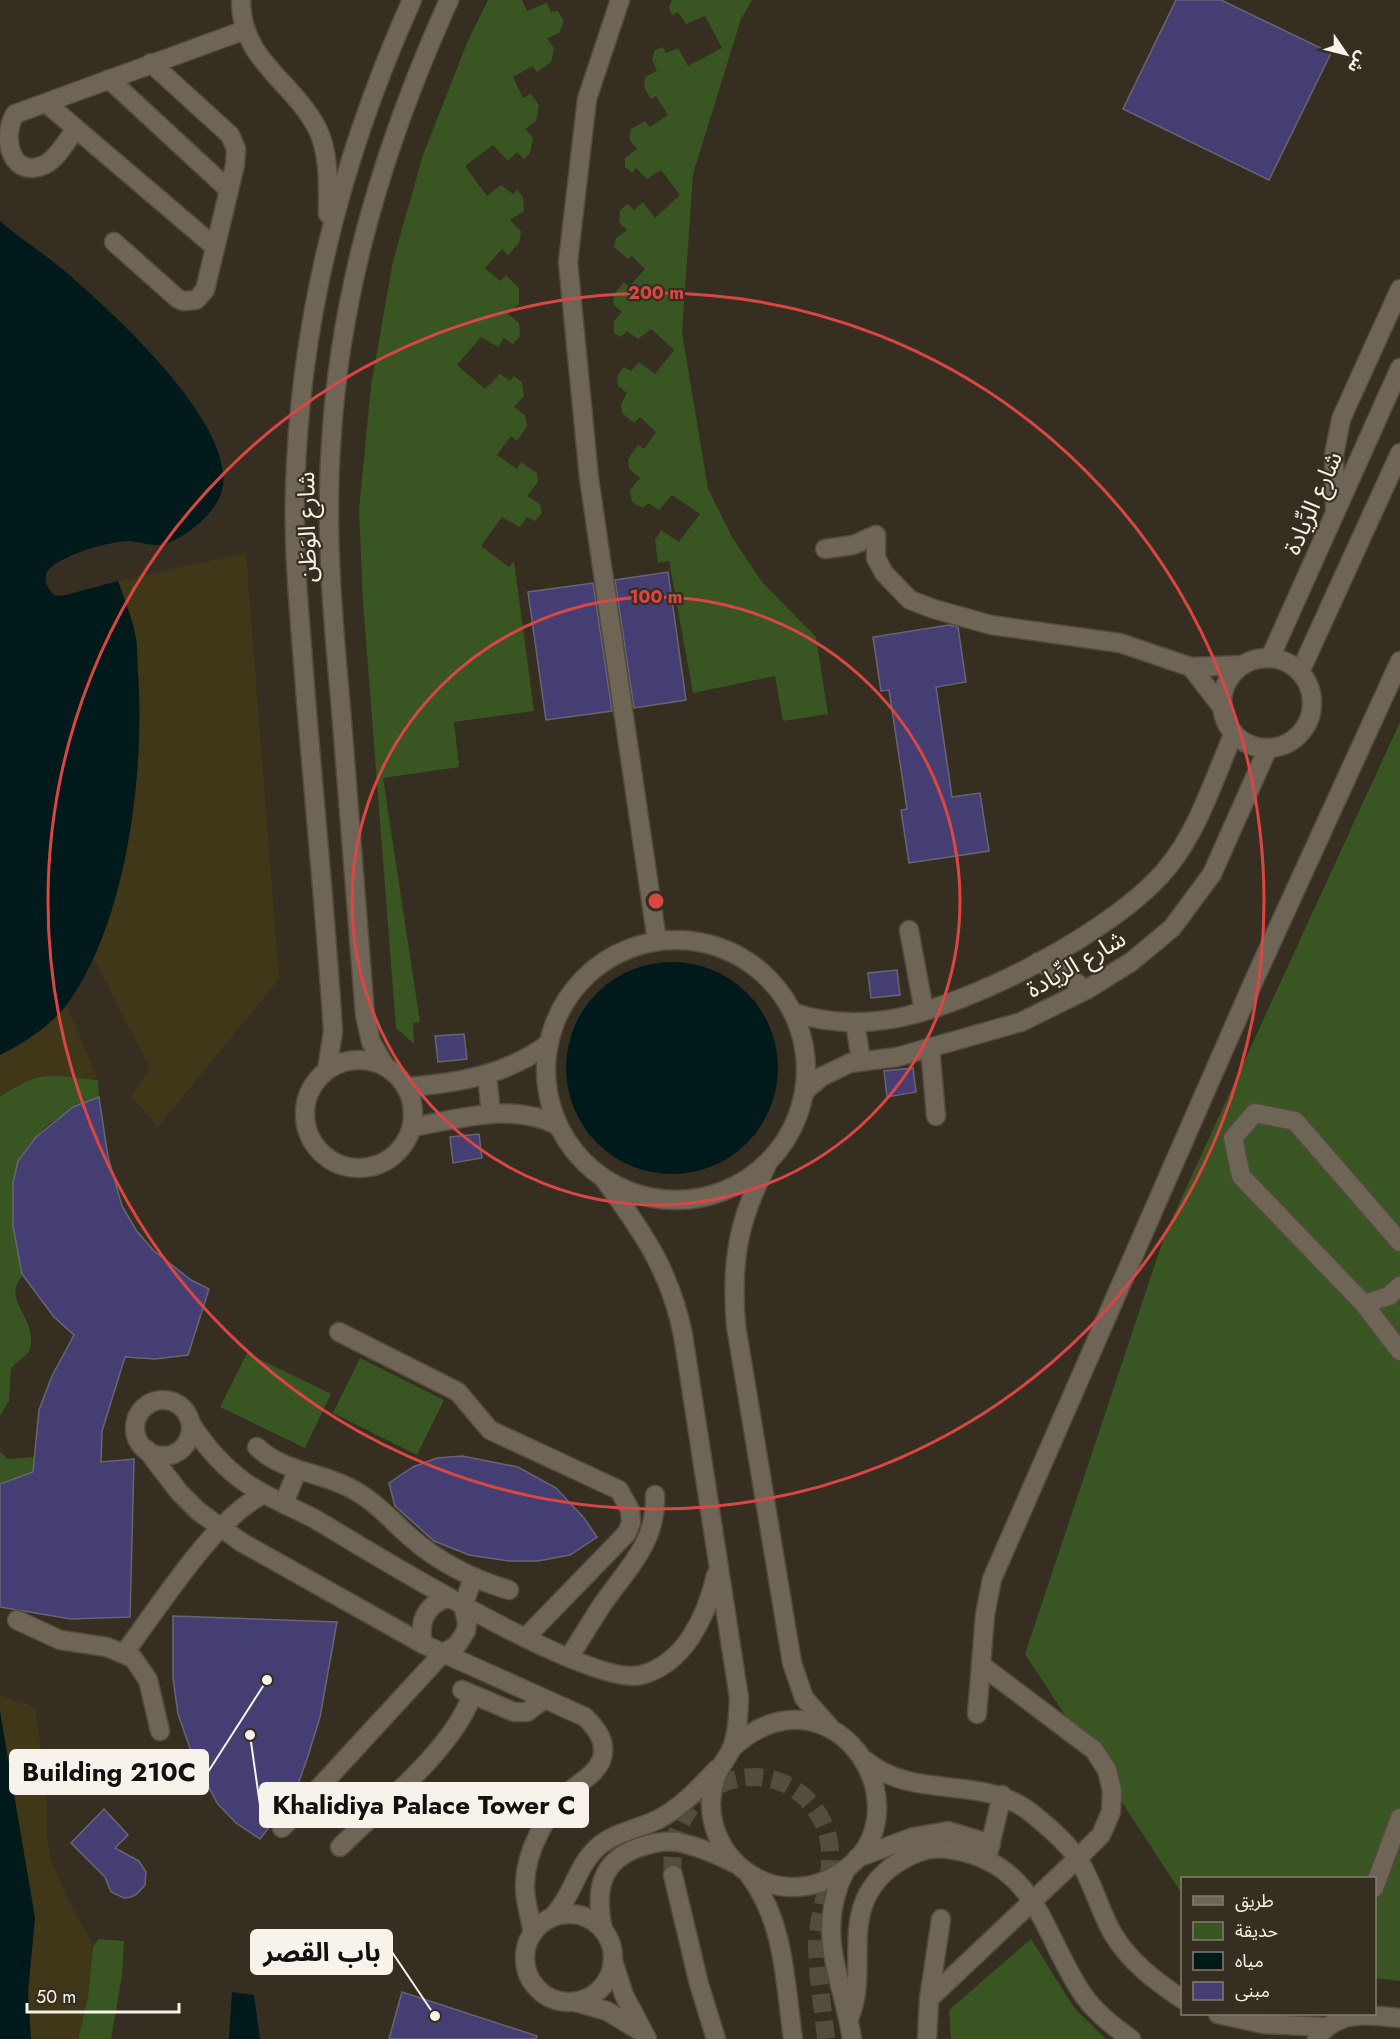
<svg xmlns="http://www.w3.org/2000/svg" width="1400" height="2039" viewBox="0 0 1400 2039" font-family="Jost,'Noto Sans Arabic',sans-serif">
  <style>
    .green { fill: #385522 }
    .sand { fill: #3f3717 }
    .water { fill: #001a1b }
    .building { fill: #453e72; stroke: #666576; stroke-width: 1.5 }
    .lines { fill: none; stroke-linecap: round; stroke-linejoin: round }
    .minor-tunnel { stroke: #534c3f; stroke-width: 18; stroke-dasharray: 18 9; stroke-linecap: butt }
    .minor-casing { stroke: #524c3f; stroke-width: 21 }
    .minor { stroke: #6e6556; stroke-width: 18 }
    .ring { fill: none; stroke: #db4645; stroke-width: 3 }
    .labels { text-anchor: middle; stroke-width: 4.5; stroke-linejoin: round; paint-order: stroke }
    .street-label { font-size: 24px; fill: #f8f3ea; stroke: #362f21 }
    .centre { fill: #db4645; stroke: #362f21; stroke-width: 3 }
    .ring-label { font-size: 18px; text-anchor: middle; font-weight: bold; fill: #db4645; stroke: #362f21; stroke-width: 4.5; stroke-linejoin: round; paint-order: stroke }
    .leader { fill: none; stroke: #f8f3ea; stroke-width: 2 }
    .callout-dot { fill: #f8f3ea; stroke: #362f21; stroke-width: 2 }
    .callout { fill: #f8f3ea; stroke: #f8f3ea; stroke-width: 2 }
    .callout-label { font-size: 26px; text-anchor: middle; font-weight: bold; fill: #111 }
  </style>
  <rect width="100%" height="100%" fill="#362f21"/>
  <g class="green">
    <path d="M488 0H522L527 11 547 3 551 12 558 11 564 21 559 33 547 38 554 48 551 62 537 72 533 66 513 77 523 98 531 94 539 105 536 121 525 129 533 138 530 153 524 159 517 152 508 161 493 145 465 166 487 196 501 185 513 194 517 190 523 197 524 211 510 220 521 231 519 243 508 255 502 249 485 268 500 281 506 275 519 288V304L508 314 519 323 520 336 513 344 504 338 498 347 481 337 457 365 485 389 500 374 510 381 514 376 522 382 524 396 514 407 525 415 527 426 517 441 511 436 497 455 517 469 521 462 537 473 538 482 527 496 540 504 542 513 535 521 527 517 520 527 502 517 481 546 509 567 514 561 534 711 454 722 459 767 383 778 420 1022 413 1023 414 1044 396 1028 363 602 359 510 371 386 393 261 423 155 467 43Z"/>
    <path d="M672 0H752L741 19 693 174 682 333 708 489 732 537 762 582 816 637 828 714 783 721 775 676 693 693 669 561 658 563 655 540 661 530 679 542 700 514 672 495 659 510 648 503 643 508 632 502 630 490 640 478 629 469 628 459 638 445 644 449 656 432 640 417 634 423 622 413 621 404 627 393 618 386 617 376 624 367 631 371 639 362 655 374 674 350 651 329 638 339 627 331 621 337 614 333V321L622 312 613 304 614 294 624 282 629 287 645 269 632 256 628 259 614 247 616 238 627 230 619 222 620 210 628 204 634 210 643 202 655 218 680 195 661 170 647 179 636 168 632 173 625 167V158L637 149 629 139 631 129 645 121 650 127 668 115 656 96 651 99 644 87 645 77 657 71 652 59 655 50 663 47 666 53 678 48 688 66 722 48 705 16 686 24 678 12 672 15 669 7Z"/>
    <path d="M1400 722V1981L1375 1978 1374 1878H1182V1894L1025 1654 1165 1234Z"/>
    <path d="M46 1074 98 1080 99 1097C6 1133 1 1187 23 1275 0 1300 38 1318 30 1348 28 1357 16 1361 11 1369L9 1401 0 1416V1096L22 1083Z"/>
    <path d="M247 1353 331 1394 305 1448 220 1407Z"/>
    <path d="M360 1358 444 1400 417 1455 333 1413Z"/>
    <path d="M0 1452 8 1459 34 1457 36 1471 0 1484Z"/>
    <path d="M99 1939 124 1941 122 1975 111 2039H78L88 1996 93 1946Z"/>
    <path d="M1031 1939 1075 2009 1106 2039H951L949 2010Z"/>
  </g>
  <g class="sand">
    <path d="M246 553 279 979 158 1127 131 1096 150 1069 94 959C127 868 145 771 138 675 137 662 138 647 135 634 132 616 124 598 118 581Z"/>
    <path d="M67 1005 98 1080C50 1074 43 1070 0 1096V1055L25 1042Z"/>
    <path d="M0 1695 35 1707 47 1793V1836L51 1860 69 1902 93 1946 88 1996 78 2039H31L30 2036 28 1992 35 1918 0 1718Z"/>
  </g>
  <g class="water">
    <path d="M0 221C19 238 42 252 61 268 107 307 243 428 221 494 214 514 188 535 168 543 156 548 141 542 128 541 111 541 51 557 46 575 44 583 49 589 54 595L62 596 118 581C124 598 131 616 135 633 138 646 137 661 138 674 145 772 127 921 68 1003 52 1025 24 1043 0 1055Z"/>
    <circle cx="672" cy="1068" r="106"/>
    <path d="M0 1711 35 1918 28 1992 31 2039H0Z"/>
    <path d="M232 1992 254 1995 260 2039H229Z"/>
  </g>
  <g class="building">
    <path d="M1176 0H1221L1331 53 1269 180 1123 109Z"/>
    <path d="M668 572 686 700 634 708 615 580Z"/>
    <path d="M593 583 612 711 546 720 528 592Z"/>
    <path d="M949 625 958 627 966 682 936 687 952 797 980 793 989 851 909 863 901 810 907 809 889 690 881 691 873 637Z"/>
    <path d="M897 970 900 995 871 998 868 973Z"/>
    <path d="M464 1034 467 1059 438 1062 435 1036Z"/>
    <path d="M913 1068 916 1092 887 1097 884 1071Z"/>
    <path d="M99 1097 108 1157 122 1206 136 1230 153 1250 191 1280 209 1289 188 1355 155 1359 125 1357 102 1431 101 1462 134 1459 130 1617 71 1619 0 1607V1484L33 1472 39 1410 52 1376 74 1335 54 1317 22 1274 13 1226V1183L18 1161 36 1137 73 1107Z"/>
    <path d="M479 1134 482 1158 453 1163 450 1137Z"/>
    <path d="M462 1456 518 1467 556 1488 584 1518 597 1537 570 1555 538 1561H509L469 1555 434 1541 395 1506 389 1483 413 1467 437 1458Z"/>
    <path d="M173 1616 337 1622 320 1717 308 1756 295 1793 260 1839 236 1823 217 1803 192 1754 178 1714 173 1678Z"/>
    <path d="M104 1809 128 1835 115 1848 139 1861 146 1872 145 1885 137 1894 131 1897 124 1898 111 1892 105 1877 71 1843Z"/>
    <path d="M402 1992 537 2036 536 2039H389Z"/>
  </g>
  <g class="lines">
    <path class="minor-tunnel" d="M673 1875C663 1772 789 1741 825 1827 840 1864 818 1906 817 1944 817 1975 823 2008 826 2039"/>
    <g class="minor-casing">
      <g id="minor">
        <path d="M241 0C241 61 292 80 317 128 330 154 328 186 328 214"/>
        <path d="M620 0 587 99 568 262 589 478 657 941"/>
        <path d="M109 79 229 190"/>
        <path d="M46 103 215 247"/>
        <path d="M76 129C67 140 58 157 46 164 13 181 0 140 15 114L245 30"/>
        <path d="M114 242 177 298 183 301 196 300 205 290 235 165 236 149 230 135 151 63"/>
        <path d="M1335 508 1334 455 1341 419 1400 289"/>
        <path d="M876 535V558L884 573 910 600 934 609 991 625 1120 643 1191 667 1243 665"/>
        <path d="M825 549 853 545 876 535"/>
        <circle cx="1267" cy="703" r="45"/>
        <path d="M1270 658 1400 368"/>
        <path d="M1191 667 1222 707"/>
        <path d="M1300 672 1400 453"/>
        <path d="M909 930 924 1011"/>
        <circle cx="676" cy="1070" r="130"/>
        <path d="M1038 962 1064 974 1086 990"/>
        <path d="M794 1013C827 1023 858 1025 892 1019 972 1005 1117 930 1168 867 1199 829 1214 778 1234 733"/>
        <path d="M855 1023 861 1060"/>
        <path d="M930 1047 936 1116"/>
        <circle cx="359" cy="1114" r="54"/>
        <path d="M385 1066 371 1042 365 1015C357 913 349 811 341 709 333 621 325 533 331 445 340 288 385 142 449 0"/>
        <path d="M327 1070 333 1031C326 920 315 810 306 700 301 630 293 559 295 489 300 318 342 155 412 0"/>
        <path d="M487 1075 491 1114"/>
        <path d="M407 1087C458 1083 508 1075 549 1043"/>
        <path d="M805 1091 821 1077 850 1063 897 1057 1021 1022 1086 990 1131 962 1172 928 1212 874 1268 748"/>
        <path d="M412 1127C461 1119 511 1102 557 1125"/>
        <path d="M766 1167C737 1222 731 1265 736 1326L792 1663 804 1698 829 1726"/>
        <path d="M604 1179C642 1231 670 1270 683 1335L739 1698C738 1715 738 1732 732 1748 727 1759 718 1768 715 1780 703 1817 720 1858 755 1877 777 1890 806 1890 829 1879 941 1826 836 1651 731 1749"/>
        <path d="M1400 1242 1295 1121 1255 1113 1233 1138 1241 1176 1364 1304 1389 1296 1400 1286"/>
        <path d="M1364 1304 1400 1351"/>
        <path d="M339 1332 458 1392 490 1430 619 1490 630 1510 631 1522 627 1533 527 1636"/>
        <circle cx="163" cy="1428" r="28"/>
        <path d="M191 1424C206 1447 223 1467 246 1483 268 1498 292 1507 315 1519 368 1551 590 1688 641 1675 685 1664 707 1615 716 1575"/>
        <path d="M257 1447C283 1472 317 1471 348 1487 373 1499 389 1518 409 1536 438 1562 472 1579 509 1590"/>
        <path d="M147 1450 179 1492 198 1511 241 1542 423 1644 585 1717C597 1729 608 1743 601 1761 594 1776 579 1782 568 1793 546 1814 526 1851 525 1883 524 1900 530 1916 533 1933"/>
        <path d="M284 1503 297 1471"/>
        <path d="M17 1620 60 1640 107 1647 133 1658 148 1680 160 1731"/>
        <path d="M423 1644C418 1622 426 1605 447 1598"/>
        <path d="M125 1652C160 1606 214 1518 264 1494"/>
        <path d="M569 1657C581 1639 592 1620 604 1602 629 1567 657 1541 655 1495"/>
        <path d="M462 1690 514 1712H527L543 1700"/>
        <path d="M977 1714 981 1665"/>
        <path d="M866 1761C914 1800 980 1775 1029 1811 1045 1824 1067 1842 1078 1859 1093 1882 1099 1910 1113 1934 1130 1962 1155 1981 1182 1999"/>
        <path d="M282 1828 443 1653 457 1645 466 1631 467 1622 463 1606 473 1578"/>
        <path d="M340 1847C380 1807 454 1748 472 1695"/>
        <path d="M988 1854 1002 1795"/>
        <path d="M857 1858 913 1837 948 1831 991 1844"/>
        <path d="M846 1869C814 1931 842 1976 852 2039"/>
        <path d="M673 1875 699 1984 716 2039"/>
        <path d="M749 1875C785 1922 785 1983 793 2039"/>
        <path d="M1374 1888 1400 1818"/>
        <circle cx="569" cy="1958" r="44"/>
        <path d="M551 1918C573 1898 576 1865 599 1846 616 1832 638 1829 657 1820 681 1808 699 1788 717 1769"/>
        <path d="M603 1930C595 1892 599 1861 640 1847 652 1843 665 1840 677 1842 698 1846 716 1854 734 1863"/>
        <path d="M613 1961 624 1995 647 2039"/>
        <path d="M929 1999 1078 1858 1101 1835 1111 1812 1112 1791 1107 1770 1094 1750 981 1665 985 1615 992 1579 1256 976 1400 661"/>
        <path d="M575 2002 607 2011 640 2031"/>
        <path d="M1218 2014 1263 2024 1324 2027"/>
        <path d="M849 2018C867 1977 847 1934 868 1894 879 1874 898 1860 919 1852 934 1846 949 1849 964 1852 1040 1871 1045 1941 1084 1996 1096 2013 1114 2027 1131 2039"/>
        <path d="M1317 2038C1338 2009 1369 2015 1400 2018"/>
        <path d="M927 2039 929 1999 941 1919"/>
      </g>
    </g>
    <use href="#minor" class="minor"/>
  </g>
  <g class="ring">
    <circle cx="656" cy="901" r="304"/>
    <circle cx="656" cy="901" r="608"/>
  </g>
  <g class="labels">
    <g class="street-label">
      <text transform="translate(1313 503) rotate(-66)" y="8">شارع الرِّيادة</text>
      <text transform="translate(307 527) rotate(-91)" y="8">شارع الوَطَن</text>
      <text transform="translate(1076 964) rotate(-30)" y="8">شارع الرِّيادة</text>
    </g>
  </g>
  <circle cx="656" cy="901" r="9" class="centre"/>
  <g class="ring-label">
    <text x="656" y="299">200 m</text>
    <text x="656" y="603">100 m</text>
  </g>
  <path class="leader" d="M267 1680L208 1772M250 1735L260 1805M435 2016L392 1952"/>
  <g class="callout-dot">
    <circle cx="267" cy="1680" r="6"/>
    <circle cx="250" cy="1735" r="6"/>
    <circle cx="435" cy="2016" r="6"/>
  </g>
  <g class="callout">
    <rect x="10" y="1750" width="198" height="44" rx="6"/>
    <rect x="260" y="1783" width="328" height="44" rx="6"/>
    <rect x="251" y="1930" width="141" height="44" rx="6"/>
  </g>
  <g class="callout-label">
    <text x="109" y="1781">Building 210C</text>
    <text x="424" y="1814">Khalidiya Palace Tower C</text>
    <text x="322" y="1961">باب القصر</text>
  </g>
  <rect x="1181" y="1877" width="195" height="138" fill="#362f21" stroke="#847d71" stroke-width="1.5"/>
  <rect x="1193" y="1896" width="30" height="9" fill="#6e6556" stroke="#847d71" stroke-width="1.5"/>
  <text x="1235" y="1907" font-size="18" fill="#f8f3ea">طريق</text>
  <rect x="1193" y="1922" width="30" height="18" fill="#385522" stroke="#847d71" stroke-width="1.5"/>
  <text x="1235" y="1937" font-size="18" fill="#f8f3ea">حديقة</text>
  <rect x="1193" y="1952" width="30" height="18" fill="#001a1b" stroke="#847d71" stroke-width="1.5"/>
  <text x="1235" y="1967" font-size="18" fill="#f8f3ea">مياه</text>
  <rect x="1193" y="1982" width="30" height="18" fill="#453e72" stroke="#847d71" stroke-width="1.5"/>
  <text x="1235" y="1997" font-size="18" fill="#f8f3ea">مبنى</text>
  <g transform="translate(1346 54) rotate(125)" stroke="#362f21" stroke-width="4.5" paint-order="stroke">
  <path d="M0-4.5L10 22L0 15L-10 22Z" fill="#f8f3ea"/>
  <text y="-9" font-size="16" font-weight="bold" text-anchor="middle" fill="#f8f3ea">ش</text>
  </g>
  <path d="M27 2003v9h152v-9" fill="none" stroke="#f8f3ea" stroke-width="3"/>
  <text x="36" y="2003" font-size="18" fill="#f8f3ea" stroke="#362f21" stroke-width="4.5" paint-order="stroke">50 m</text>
</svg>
